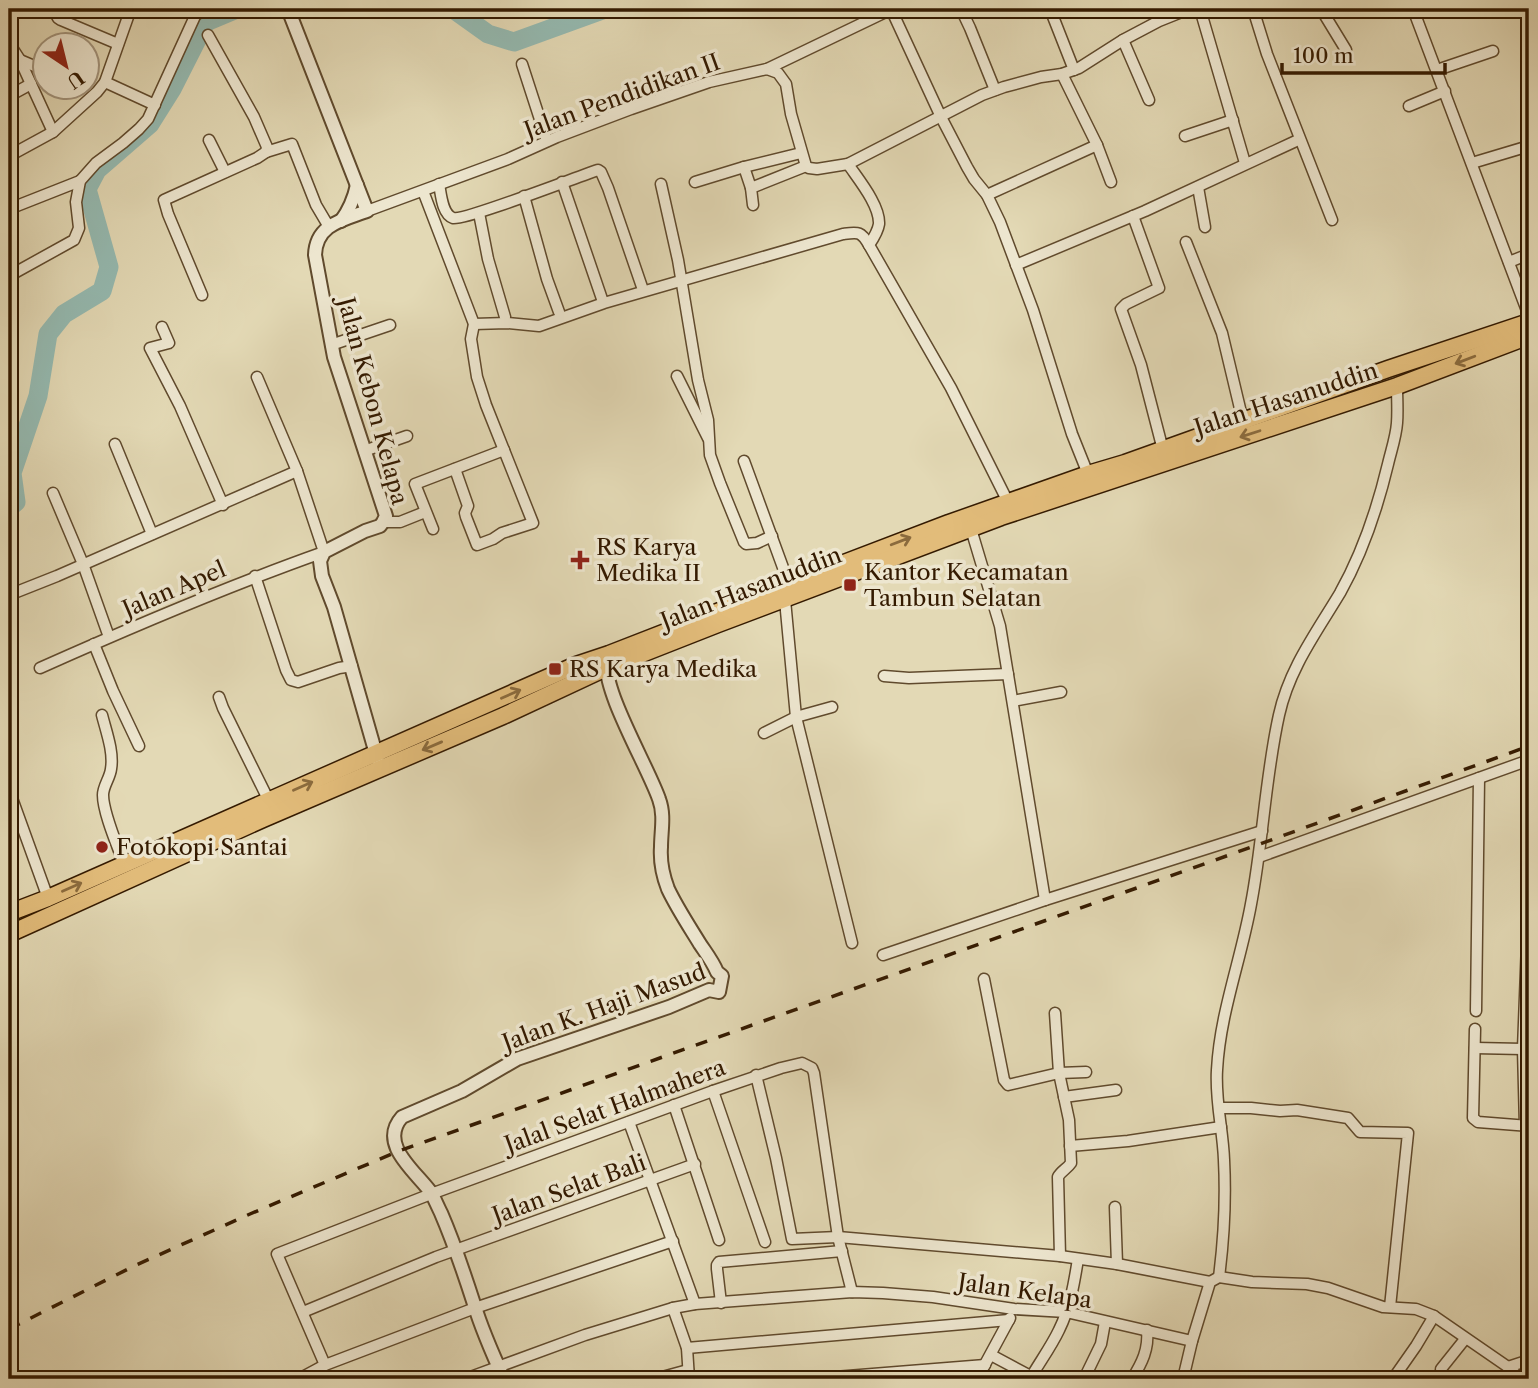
<svg xmlns="http://www.w3.org/2000/svg" width="1538" height="1388" viewBox="0 0 1538 1388" font-family="'Libre Caslon Text',serif">
  <style>
    .lines { fill: none; stroke-linecap: round; stroke-linejoin: round }
    .river { stroke: #95bab1; stroke-width: 19 }
    .minor-casing { stroke: #604a2d; stroke-width: 13 }
    .tertiary-casing { stroke: #604a2d; stroke-width: 16 }
    .trunk-casing { stroke: #341a00; stroke-width: 19 }
    .minor { stroke: #ede6cf; stroke-width: 10 }
    .tertiary { stroke: #ede6cf; stroke-width: 12 }
    .trunk { stroke: #e2bc7a; stroke-width: 16 }
    .rail { stroke: #341a00; stroke-width: 3.5; stroke-dasharray: 12 12; stroke-linecap: butt }
    .oneway { stroke: #8b6b3d }
    .poi-dot { fill: #8f2418; stroke: #ede6cf; stroke-width: 2.5 }
    .labels { text-anchor: middle; stroke-width: 7; stroke-linejoin: round; paint-order: stroke }
    .street-label { font-size: 23px; fill: #341a00; stroke: #ede6cf }
    .poi-label { font-size: 23px; fill: #341a00; stroke: #ede6cf; text-anchor: start }
  </style>
  <rect width="100%" height="100%" fill="#e3d9b5"/>
  <filter id="stains"><feTurbulence type="fractalNoise" baseFrequency=".00286" numOctaves="4"/><feColorMatrix values="0 0 0 0 .2 0 0 0 0 .09 0 0 0 0 .02 0 0 0 .5 -.17"/></filter>
  <radialGradient id="worn" r=".72"><stop offset=".6" stop-color="#630" stop-opacity="0"/><stop offset="1" stop-color="#630" stop-opacity=".3"/></radialGradient>
  <g class="lines">
    <g class="river">
      <path d="M453 9 488 34 514 42 605 9"/>
      <path d="M9 508 16 502 12 473 38 396 48 334 64 314 102 291 109 267 87 189 97 170 150 124 172 89 206 22 237 9"/>
    </g>
    <g class="minor-casing">
      <g id="minor">
        <path d="M53 9 58 18 61 20 118 44"/>
        <path d="M891 9 941 117 967 167 974 179 987 195 1000 222 1033 310 1072 434 1088 474"/>
        <path d="M961 9 970 28 995 90"/>
        <path d="M1050 9 1074 70"/>
        <path d="M1200 9 1245 163"/>
        <path d="M1253 9 1267 54 1332 220"/>
        <path d="M1321 9 1346 50"/>
        <path d="M1413 9 1529 316"/>
        <path d="M196 14 212 9"/>
        <path d="M1123 40 1149 100"/>
        <path d="M9 43 20 60 53 132"/>
        <path d="M20 60 46 71"/>
        <path d="M522 64 547 141"/>
        <path d="M767 69 892 9"/>
        <path d="M1437 70 1493 51"/>
        <path d="M1062 74 1097 145 1111 182"/>
        <path d="M105 82 155 105"/>
        <path d="M9 96 31 84"/>
        <path d="M1409 106 1445 91"/>
        <path d="M1185 136 1233 120"/>
        <path d="M209 140 225 172"/>
        <path d="M266 152 292 144 316 205 329 227"/>
        <path d="M9 156 53 132 97 92 105 82 129 14"/>
        <path d="M1472 163 1529 146"/>
        <path d="M848 164C858 179 880 205 879 224 878 231 873 239 869 245L951 388 1008 502"/>
        <path d="M744 167 751 188"/>
        <path d="M562 182 602 299"/>
        <path d="M695 182 744 167 801 153"/>
        <path d="M439 184C441 194 442 214 453 218 464 221 577 177 598 170L601 172 608 188 642 287"/>
        <path d="M661 184 678 260 698 380 708 420 710 455 720 483 744 542 746 544 757 543 772 536"/>
        <path d="M1198 187 1205 227"/>
        <path d="M423 191 474 324 471 339 477 377 486 405 533 523 502 533 493 539 477 545 466 517 465 513 468 506 455 469"/>
        <path d="M987 195 1097 145"/>
        <path d="M524 196 547 279 559 312"/>
        <path d="M753 205 751 188 806 166"/>
        <path d="M9 209 80 181"/>
        <path d="M367 211 508 159 557 137 631 109 709 82 767 69 778 73 786 84 791 114 806 166 809 168 817 169 848 164 982 95 1004 87 1041 77 1062 74 1079 68 1123 40 1159 21 1189 9"/>
        <path d="M479 213 488 259 505 317"/>
        <path d="M1133 216 1159 288 1126 304 1121 309 1141 365 1163 450"/>
        <path d="M1186 242 1222 333 1243 421"/>
        <path d="M1509 262 1529 254"/>
        <path d="M1016 265 1145 211 1296 141 1300 140"/>
        <path d="M9 276 74 240 79 228 76 202 80 181 96 163 123 143 139 129 148 119 196 14 195 9"/>
        <path d="M202 295 168 214 164 200 257 158 266 152 267 147 254 117 208 35"/>
        <path d="M474 324 507 323 539 326 604 303 843 234C858 232 861 231 869 245"/>
        <path d="M162 327 169 343 150 348 180 406 223 505"/>
        <path d="M331 345 390 325"/>
        <path d="M677 376 708 438"/>
        <path d="M115 444 152 534"/>
        <path d="M364 451 407 436"/>
        <path d="M744 461 789 584"/>
        <path d="M53 493 83 564 109 637"/>
        <path d="M383 522H400L425 512"/>
        <path d="M433 529 415 484 504 450"/>
        <path d="M971 529 1000 626 1045 900"/>
        <path d="M255 576 286 670 291 680 298 682 339 668 352 666"/>
        <path d="M9 595 57 576 297 471"/>
        <path d="M785 600 796 717 852 943"/>
        <path d="M94 644 113 691 139 746"/>
        <path d="M40 668C134 626 228 586 324 552L297 471 257 377"/>
        <path d="M884 676 909 678 1008 674"/>
        <path d="M219 697 223 708 269 801"/>
        <path d="M1013 701 1061 692"/>
        <path d="M102 715C106 731 114 752 111 769 110 778 103 786 103 795 103 813 118 847 124 864"/>
        <path d="M764 733 796 717 832 707"/>
        <path d="M9 790 48 898"/>
        <path d="M1259 857 1529 760"/>
        <path d="M883 955 1045 900 1262 831"/>
        <path d="M984 979 1004 1080 1008 1085 1059 1073 1086 1072"/>
        <path d="M1476 1011 1479 778"/>
        <path d="M1055 1013 1059 1073 1069 1120 1071 1163C1067 1169 1061 1171 1058 1177L1060 1256"/>
        <path d="M1475 1029 1473 1118 1478 1122 1528 1126"/>
        <path d="M1475 1048 1523 1049"/>
        <path d="M756 1075 776 1158 792 1239 838 1237 1060 1256 1117 1264 1210 1282"/>
        <path d="M713 1091 765 1242"/>
        <path d="M1064 1097 1116 1090"/>
        <path d="M674 1105 719 1240"/>
        <path d="M1219 1108H1251L1280 1111 1297 1110 1348 1118 1360 1132 1408 1133 1390 1307"/>
        <path d="M629 1122 695 1304"/>
        <path d="M1525 1126 1523 1049 1529 890"/>
        <path d="M1070 1146 1128 1141 1221 1127"/>
        <path d="M1115 1207 1117 1264"/>
        <path d="M1219 1277C1224 1238 1226 1199 1224 1160 1223 1130 1215 1101 1217 1070 1220 1013 1241 960 1251 904 1263 842 1265 778 1279 715 1289 669 1316 633 1340 593 1363 552 1377 510 1388 464 1391 451 1396 437 1397 423 1398 411 1397 398 1397 386"/>
        <path d="M721 1303 717 1269V1265L719 1262 842 1251"/>
        <path d="M673 1308 687 1348 689 1379"/>
        <path d="M303 1312 436 1257 695 1164"/>
        <path d="M687 1348 1009 1320"/>
        <path d="M991 1355 1036 1379"/>
        <path d="M325 1365 277 1254 431 1194 713 1091 781 1068 802 1063 812 1068 814 1073 838 1237 852 1292"/>
        <path d="M1508 1367 1529 1360"/>
        <path d="M1441 1369 1465 1339"/>
        <path d="M1395 1376 1416 1346 1434 1316"/>
        <path d="M299 1379 325 1365 475 1308 673 1241"/>
        <path d="M465 1379 585 1335 673 1308 695 1304 852 1292 883 1293 933 1297 1014 1309 1066 1312 1192 1341"/>
        <path d="M655 1379 688 1370"/>
        <path d="M810 1379 985 1365"/>
        <path d="M977 1379 1010 1318"/>
        <path d="M1030 1379C1039 1363 1051 1347 1059 1330 1070 1308 1074 1284 1078 1259"/>
        <path d="M1084 1379 1101 1344 1105 1322"/>
        <path d="M1132 1379C1142 1363 1149 1349 1147 1330"/>
        <path d="M1183 1379 1192 1341 1210 1282 1219 1277 1252 1282 1307 1284 1328 1288 1383 1307 1416 1309 1434 1316 1508 1367 1521 1379"/>
      </g>
    </g>
    <g class="tertiary-casing">
      <g id="tertiary">
        <path d="M288 9 367 211C343 220 316 224 315 255L334 357 386 516 383 522 380 526 365 531 324 552 320 561 322 576 334 607 378 761"/>
        <path d="M341 221C350 209 354 199 357 185"/>
        <path d="M504 1379C493 1355 482 1330 474 1304 464 1273 454 1243 441 1213 438 1207 435 1200 432 1194 418 1173 377 1145 402 1117L462 1091 517 1059 669 1007 709 990 719 992 722 976 717 972C713 962 706 953 700 944 689 926 677 908 668 889 663 876 660 861 661 847 661 831 665 815 659 799 648 767 602 690 607 661"/>
      </g>
    </g>
    <g class="trunk-casing">
      <g id="trunk">
        <path d="M9 913 48 898 576 665 609 654 789 584 949 523 1088 474 1125 463 1388 369 1529 322"/>
        <path d="M9 934 263 819 503 716 606 668 718 624 1001 517 1397 386 1529 336"/>
      </g>
    </g>
    <use href="#minor" class="minor"/>
    <use href="#tertiary" class="tertiary"/>
    <use href="#trunk" class="trunk"/>
    <path class="rail" d="M9 1329 134 1266 250 1214 399 1151 1260 844 1529 746"/>
  </g>
  <defs><path id="oneway-shaft" d="M-6 0H5M1.5-3L5.5 0L1.5 3" fill="none" stroke-width="1.6" stroke-linecap="round" stroke-linejoin="round" transform="scale(1.75)"/></defs>
  <g class="oneway">
    <use href="#oneway-shaft" transform="translate(1465 360) rotate(159)"/>
    <use href="#oneway-shaft" transform="translate(1250 434) rotate(162)"/>
    <use href="#oneway-shaft" transform="translate(901 541) rotate(-21)"/>
    <use href="#oneway-shaft" transform="translate(511 694) rotate(-24)"/>
    <use href="#oneway-shaft" transform="translate(432 746) rotate(157)"/>
    <use href="#oneway-shaft" transform="translate(303 786) rotate(-24)"/>
    <use href="#oneway-shaft" transform="translate(72 887) rotate(-24)"/>
  </g>
  <g class="poi-dot">
    <path d="M576.5 549.5h7v7h7v7h-7v7h-7v-7h-7v-7h7z"/>
    <rect x="843" y="578" width="14" height="14" rx="3.5"/>
    <rect x="548" y="662" width="14" height="14" rx="3.5"/>
    <circle cx="102" cy="847" r="7"/>
  </g>
  <g class="labels">
    <g class="street-label">
      <text transform="translate(622 96) rotate(-20)" y="8">Jalan Pendidikan II</text>
      <text transform="translate(1286 399) rotate(-18)" y="8">Jalan Hasanuddin</text>
      <text transform="translate(373 401) rotate(75)" y="8">Jalan Kebon Kelapa</text>
      <text transform="translate(751 588) rotate(-21)" y="8">Jalan Hasanuddin</text>
      <text transform="translate(174 589) rotate(-23)" y="8">Jalan Apel</text>
      <text transform="translate(604 1007) rotate(-20)" y="8">Jalan K. Haji Masud</text>
      <text transform="translate(615 1106) rotate(-20)" y="8">Jalal Selat Halmahera</text>
      <text transform="translate(569 1189) rotate(-20)" y="8">Jalan Selat Bali</text>
      <text transform="translate(1025 1291) rotate(8)" y="8">Jalan Kelapa</text>
    </g>
    <g class="poi-label">
      <text x="596" y="555">RS Karya<tspan x="596" dy="26">Medika II</tspan></text>
      <text x="864" y="580">Kantor Kecamatan<tspan x="864" dy="26">Tambun Selatan</tspan></text>
      <text x="569" y="677">RS Karya Medika</text>
      <text x="116" y="855">Fotokopi Santai</text>
    </g>
  </g>
  <rect width="1538" height="1388" fill="none" stroke="#e3d9b5" stroke-width="35"/>
  <rect x="10" y="10" width="1517" height="1367" fill="none" stroke="#341a00" stroke-width="3.5"/>
  <rect x="18" y="18" width="1503" height="1353" fill="none" stroke="#341a00" stroke-width="2"/>
  <g transform="translate(66 66) rotate(145)"><circle r="33" fill="#ede6cf" stroke="#a3947c" stroke-width="2"/>
  <path d="M0-5L12 26L0 18L-12 26Z" fill="#8f2418"/>
  <text y="-10" font-size="19" font-weight="bold" text-anchor="middle" fill="#341a00">U</text>
  </g>
  <path d="M1282 63v10h163v-10" fill="none" stroke="#341a00" stroke-width="3.5"/>
  <text x="1293" y="63" font-size="21" fill="#341a00" stroke="#ede6cf" stroke-width="5" paint-order="stroke">100 m</text>
  <rect width="100%" height="100%" filter="url(#stains)"/>
  <rect width="100%" height="100%" fill="url(#worn)"/>
</svg>
